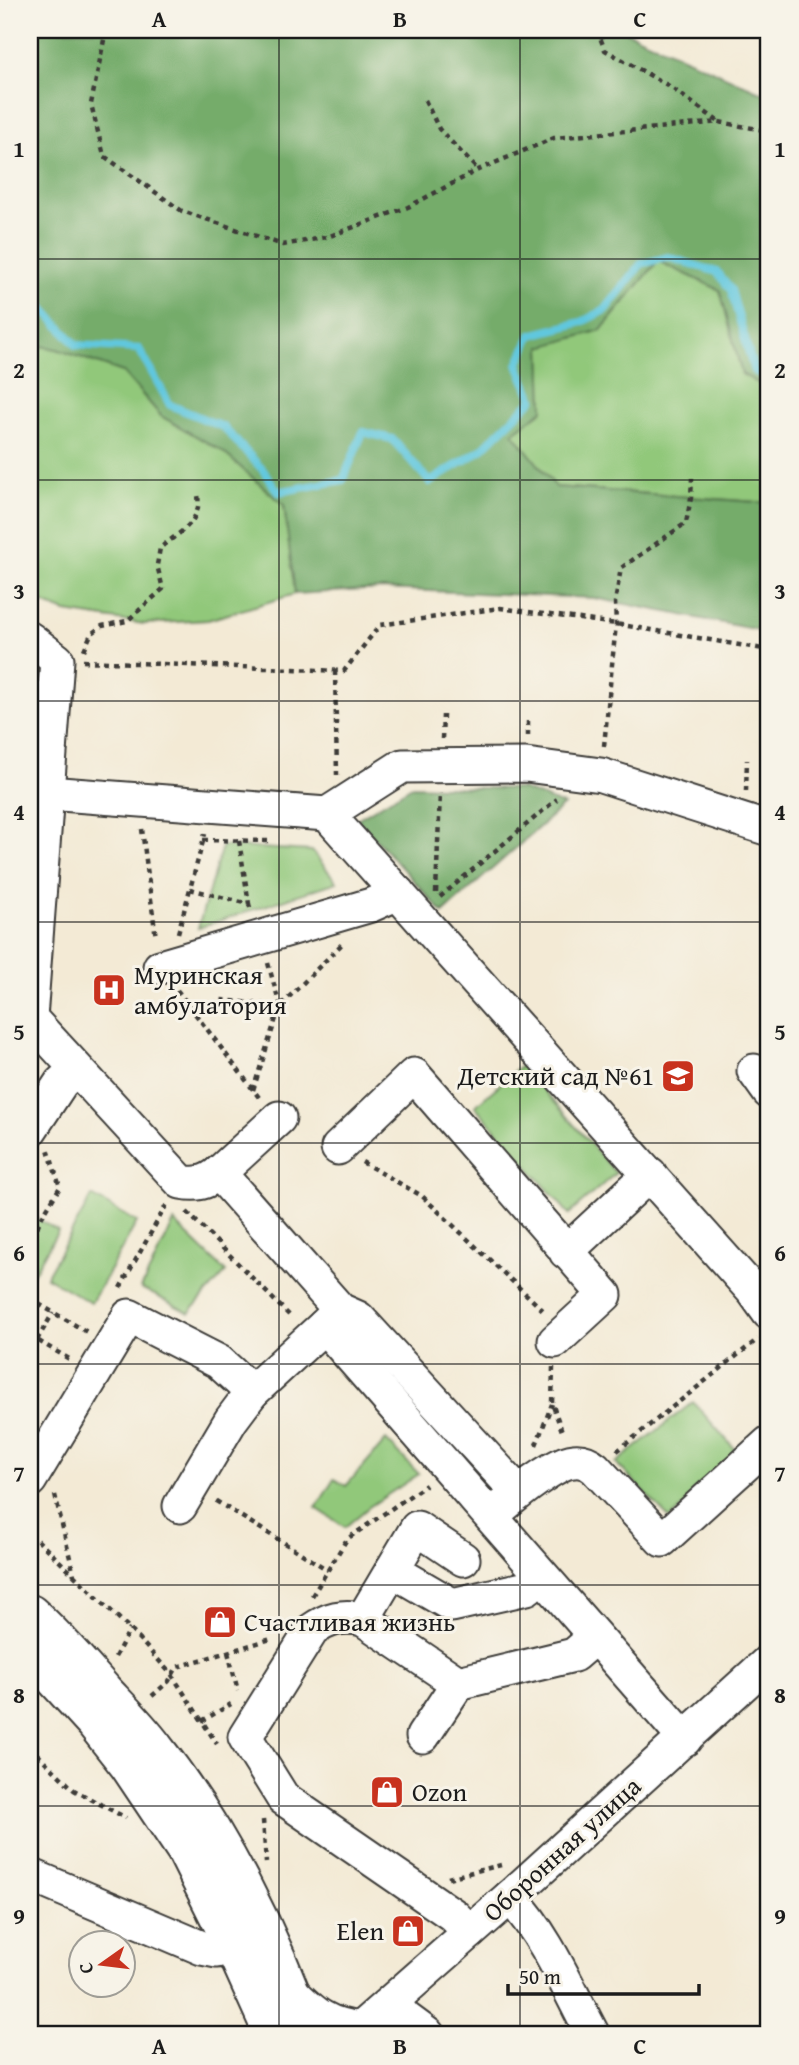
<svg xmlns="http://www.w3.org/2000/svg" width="799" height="2065" viewBox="0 0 799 2065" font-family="'Gentium Book Plus',serif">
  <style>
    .green { fill: #91c87a; stroke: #56724b; stroke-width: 2 }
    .forest { fill: #74ac6a; stroke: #486443; stroke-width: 2 }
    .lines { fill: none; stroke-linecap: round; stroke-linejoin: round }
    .stream { stroke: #61c7de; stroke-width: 8 }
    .minor-casing { stroke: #3c3b38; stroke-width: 37 }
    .major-casing { stroke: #3c3b38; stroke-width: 42 }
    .path { stroke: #3c3b38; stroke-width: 4.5; stroke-dasharray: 5 5; stroke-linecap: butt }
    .minor { stroke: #fff; stroke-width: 33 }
    .major { stroke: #fff; stroke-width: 38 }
    .grid { fill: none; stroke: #1c1c1c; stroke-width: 2; stroke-opacity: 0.55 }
    .labels { text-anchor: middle; stroke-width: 6; stroke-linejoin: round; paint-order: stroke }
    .poi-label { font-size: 26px; fill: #1c1c1c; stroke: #f7f3e8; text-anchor: start }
    .street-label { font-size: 26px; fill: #1c1c1c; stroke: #f7f3e8 }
    .neatline { fill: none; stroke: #1c1c1c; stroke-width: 2.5 }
    .grid-label { font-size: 23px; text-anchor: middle; font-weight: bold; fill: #1c1c1c }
  </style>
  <rect width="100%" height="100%" fill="#f7f3e8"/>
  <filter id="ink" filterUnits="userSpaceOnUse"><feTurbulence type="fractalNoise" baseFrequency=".0143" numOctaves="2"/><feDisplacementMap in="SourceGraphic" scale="14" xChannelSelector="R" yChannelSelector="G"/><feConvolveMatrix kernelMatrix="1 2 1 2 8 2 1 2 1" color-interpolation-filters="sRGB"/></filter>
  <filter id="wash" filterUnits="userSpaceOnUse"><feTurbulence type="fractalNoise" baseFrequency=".00686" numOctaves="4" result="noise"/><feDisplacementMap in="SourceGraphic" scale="28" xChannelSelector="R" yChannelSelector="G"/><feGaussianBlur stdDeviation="1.57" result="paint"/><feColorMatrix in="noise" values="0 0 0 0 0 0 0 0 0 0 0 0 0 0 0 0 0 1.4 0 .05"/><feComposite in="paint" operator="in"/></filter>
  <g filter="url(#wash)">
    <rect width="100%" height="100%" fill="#f3ead5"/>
    <g class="green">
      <path d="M658 261 720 290 742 374 769 389V503L556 487 513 433 543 410 541 346 601 330Z"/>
      <path d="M30 344 57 349 123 372 161 416 222 451 284 505 295 594 208 620 144 624 66 612 30 598Z"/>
      <path d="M222 846 312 851 337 882 198 928Z"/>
      <path d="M522 1065 616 1173 569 1214 475 1106Z"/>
      <path d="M92 1196 137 1222 91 1303 46 1277Z"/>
      <path d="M30 1214 58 1231 30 1279Z"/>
      <path d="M174 1222 226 1272 189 1313 141 1288Z"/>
      <path d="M693 1402 740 1455 670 1519 616 1463Z"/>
      <path d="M386 1440 419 1474 369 1507 345 1527 316 1508 334 1479 346 1486Z"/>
    </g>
    <g class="forest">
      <path d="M30 30H623L769 96V389L742 374 720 290 658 261 601 330 541 347 543 410 513 433 556 487 769 503V632L594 598 382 589 295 594 284 505 222 451 161 416 123 372 57 349 30 344Z"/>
      <path d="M412 786 522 789 564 805 443 913 357 819Z"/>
    </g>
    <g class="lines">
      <path class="stream" d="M30 293 76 345 139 349 170 405 223 427 263 470 278 492 343 480 363 432 392 439 430 482 481 450 533 399 518 365 531 335 582 322 605 310 641 264 668 257 717 272 731 290 754 371 769 377"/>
    </g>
  </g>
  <g filter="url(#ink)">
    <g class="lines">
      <g class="minor-casing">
        <g id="minor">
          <path d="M30 639 57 660 30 1018"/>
          <path d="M47 793 327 814 754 1292 769 1313"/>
          <path d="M327 814 402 766 526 765 601 775 769 829"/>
          <path d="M160 967 371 905 398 893"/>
          <path d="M30 1018 181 1182C197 1185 206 1183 219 1173L340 1310 358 1318 518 1492"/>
          <path d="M754 1071 769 1092"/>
          <path d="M30 1130 61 1083 76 1069"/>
          <path d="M338 1148 414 1075 605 1295 555 1341"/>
          <path d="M219 1173 279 1118"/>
          <path d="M566 1252 650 1174"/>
          <path d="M340 1310 324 1326 685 1739"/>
          <path d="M252 1392 324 1326"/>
          <path d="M30 1480 129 1316 219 1362 252 1392 231 1420 180 1506"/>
          <path d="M503 1506C517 1494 556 1462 574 1461 583 1460 589 1463 595 1468L662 1540 769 1443"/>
          <path d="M392 1570 452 1605 527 1588 540 1575"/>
          <path d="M363 1619 417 1528 463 1559"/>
          <path d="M423 1736 458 1683"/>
          <path d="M30 1875 202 1948 217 1951 233 1944"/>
          <path d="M510 1897C547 1936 568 1989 593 2035"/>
          <path d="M470 1932 453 1915 283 1798 245 1737 312 1630C329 1618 342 1615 363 1619L458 1683 574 1655 595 1637"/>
          <path d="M291 1991C314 2014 328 2026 361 2029"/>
          <path d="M392 2002 405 2018 428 2035"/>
          <path d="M353 2035 510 1897 769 1661"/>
        </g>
      </g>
      <g class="major-casing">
        <g id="major">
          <path d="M30 1614C57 1638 80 1665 104 1692 121 1710 139 1728 154 1748 219 1830 272 1937 306 2035"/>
          <path d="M30 1651 95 1722 129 1765 186 1850 233 1944 274 2035"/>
        </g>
      </g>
      <g class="path">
        <path d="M106 30 91 104 104 156 182 211 283 245 327 237 408 207 478 170 554 138 719 122 769 131"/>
        <path d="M597 30 605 50 669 86 719 122"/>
        <path d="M425 100 439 129 478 170"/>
        <path d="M84 650 91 634 102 626 127 621 163 589 157 565 160 548C179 532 202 523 198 495"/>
        <path d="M83 661 344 671 380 625 500 608 616 624 769 650"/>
        <path d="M335 671 337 775"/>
        <path d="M528 736V719"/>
        <path d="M442 739 443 715"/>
        <path d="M604 746 616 624 615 602 621 568 686 523 691 498 692 478"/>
        <path d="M746 791 747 760"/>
        <path d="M142 829 156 938"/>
        <path d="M203 840 269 841"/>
        <path d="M239 841 249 904"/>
        <path d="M190 889 249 904 251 911"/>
        <path d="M436 893 440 793"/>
        <path d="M440 897 557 799"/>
        <path d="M178 933 205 834"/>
        <path d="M268 963 280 1006"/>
        <path d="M177 990 261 1100"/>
        <path d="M194 1012 221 1000 280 1006"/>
        <path d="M253 1090 280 1006 342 944"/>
        <path d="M362 1162 422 1196 546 1313"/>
        <path d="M187 1212 291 1317"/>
        <path d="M30 1246 40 1220 60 1187 48 1149"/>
        <path d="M120 1288 167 1204"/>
        <path d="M30 1299 87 1332"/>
        <path d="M30 1336 71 1360"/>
        <path d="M37 1340 53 1313"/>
        <path d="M553 1367 552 1403 563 1434"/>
        <path d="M536 1445 552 1404"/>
        <path d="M617 1451 758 1339"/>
        <path d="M55 1495 74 1575"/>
        <path d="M216 1501 328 1570"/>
        <path d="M30 1533 130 1629 172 1675 217 1744"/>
        <path d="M312 1596 347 1539 426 1485"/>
        <path d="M228 1652 238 1691"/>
        <path d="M115 1657 130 1629"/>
        <path d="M152 1696 169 1681 177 1667 271 1639"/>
        <path d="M202 1721 231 1704"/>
        <path d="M30 1747 74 1790 126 1818"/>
        <path d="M263 1820 266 1863"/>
        <path d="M448 1878 501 1865"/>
      </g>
      <use href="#minor" class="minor"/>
      <use href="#major" class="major"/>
    </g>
  </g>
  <path class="grid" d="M279 30V2035M520 30V2035M30 259H769M30 480H769M30 701H769M30 922H769M30 1143H769M30 1364H769M30 1585H769M30 1806H769"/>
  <defs>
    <g id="hospital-square" transform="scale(1.75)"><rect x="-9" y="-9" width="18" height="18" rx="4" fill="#c8321e" stroke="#f7f3e8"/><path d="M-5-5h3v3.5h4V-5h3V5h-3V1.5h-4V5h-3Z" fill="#fff"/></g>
    <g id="school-square" transform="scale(1.75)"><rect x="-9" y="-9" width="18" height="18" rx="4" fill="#c8321e" stroke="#f7f3e8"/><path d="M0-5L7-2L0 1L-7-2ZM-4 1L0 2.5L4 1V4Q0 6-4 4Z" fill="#fff"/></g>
    <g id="shop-square" transform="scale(1.75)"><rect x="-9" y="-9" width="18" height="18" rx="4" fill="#c8321e" stroke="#f7f3e8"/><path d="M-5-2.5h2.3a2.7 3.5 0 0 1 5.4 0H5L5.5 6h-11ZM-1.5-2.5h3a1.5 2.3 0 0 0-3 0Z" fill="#fff"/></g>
  </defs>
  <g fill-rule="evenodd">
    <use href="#hospital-square" x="109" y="990"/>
    <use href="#school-square" x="678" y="1076"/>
    <use href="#shop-square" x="220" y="1622"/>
    <use href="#shop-square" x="387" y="1792"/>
    <use href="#shop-square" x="408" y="1931"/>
  </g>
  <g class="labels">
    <g class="poi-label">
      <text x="134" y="984">Муринская<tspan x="134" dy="30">амбулатория</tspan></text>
      <text x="654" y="1085" text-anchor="end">Детский сад №61</text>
      <text x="244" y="1631">Счастливая жизнь</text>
      <text x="412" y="1801">Ozon</text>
      <text x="384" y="1940" text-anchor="end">Elen</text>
    </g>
    <g class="street-label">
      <text transform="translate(562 1849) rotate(-42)" y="9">Оборонная улица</text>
    </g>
  </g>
  <rect width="799" height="2065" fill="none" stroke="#f7f3e8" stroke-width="77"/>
  <g transform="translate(102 1964) rotate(256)"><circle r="33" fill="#f7f3e8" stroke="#9f9d96" stroke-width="2"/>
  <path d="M0-5L12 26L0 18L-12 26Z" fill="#c8321e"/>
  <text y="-10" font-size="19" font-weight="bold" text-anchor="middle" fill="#1c1c1c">С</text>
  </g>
  <path d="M508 1984v10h191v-10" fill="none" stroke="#1c1c1c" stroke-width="3.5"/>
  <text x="519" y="1984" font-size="21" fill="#1c1c1c" stroke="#f7f3e8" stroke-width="5" paint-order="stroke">50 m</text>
  <rect x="38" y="38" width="722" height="1988" class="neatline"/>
  <g class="grid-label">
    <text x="159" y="27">A</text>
    <text x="400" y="27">B</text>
    <text x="640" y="27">C</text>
    <text x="19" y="157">1</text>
    <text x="780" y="157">1</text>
    <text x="19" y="378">2</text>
    <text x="780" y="378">2</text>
    <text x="19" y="599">3</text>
    <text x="780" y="599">3</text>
    <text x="19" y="820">4</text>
    <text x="780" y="820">4</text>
    <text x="19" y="1040">5</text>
    <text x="780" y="1040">5</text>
    <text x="19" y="1261">6</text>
    <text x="780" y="1261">6</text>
    <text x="19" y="1482">7</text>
    <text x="780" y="1482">7</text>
    <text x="19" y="1703">8</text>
    <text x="780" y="1703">8</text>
    <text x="19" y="1924">9</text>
    <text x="780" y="1924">9</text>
    <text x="159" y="2054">A</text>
    <text x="400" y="2054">B</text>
    <text x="640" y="2054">C</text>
  </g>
</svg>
